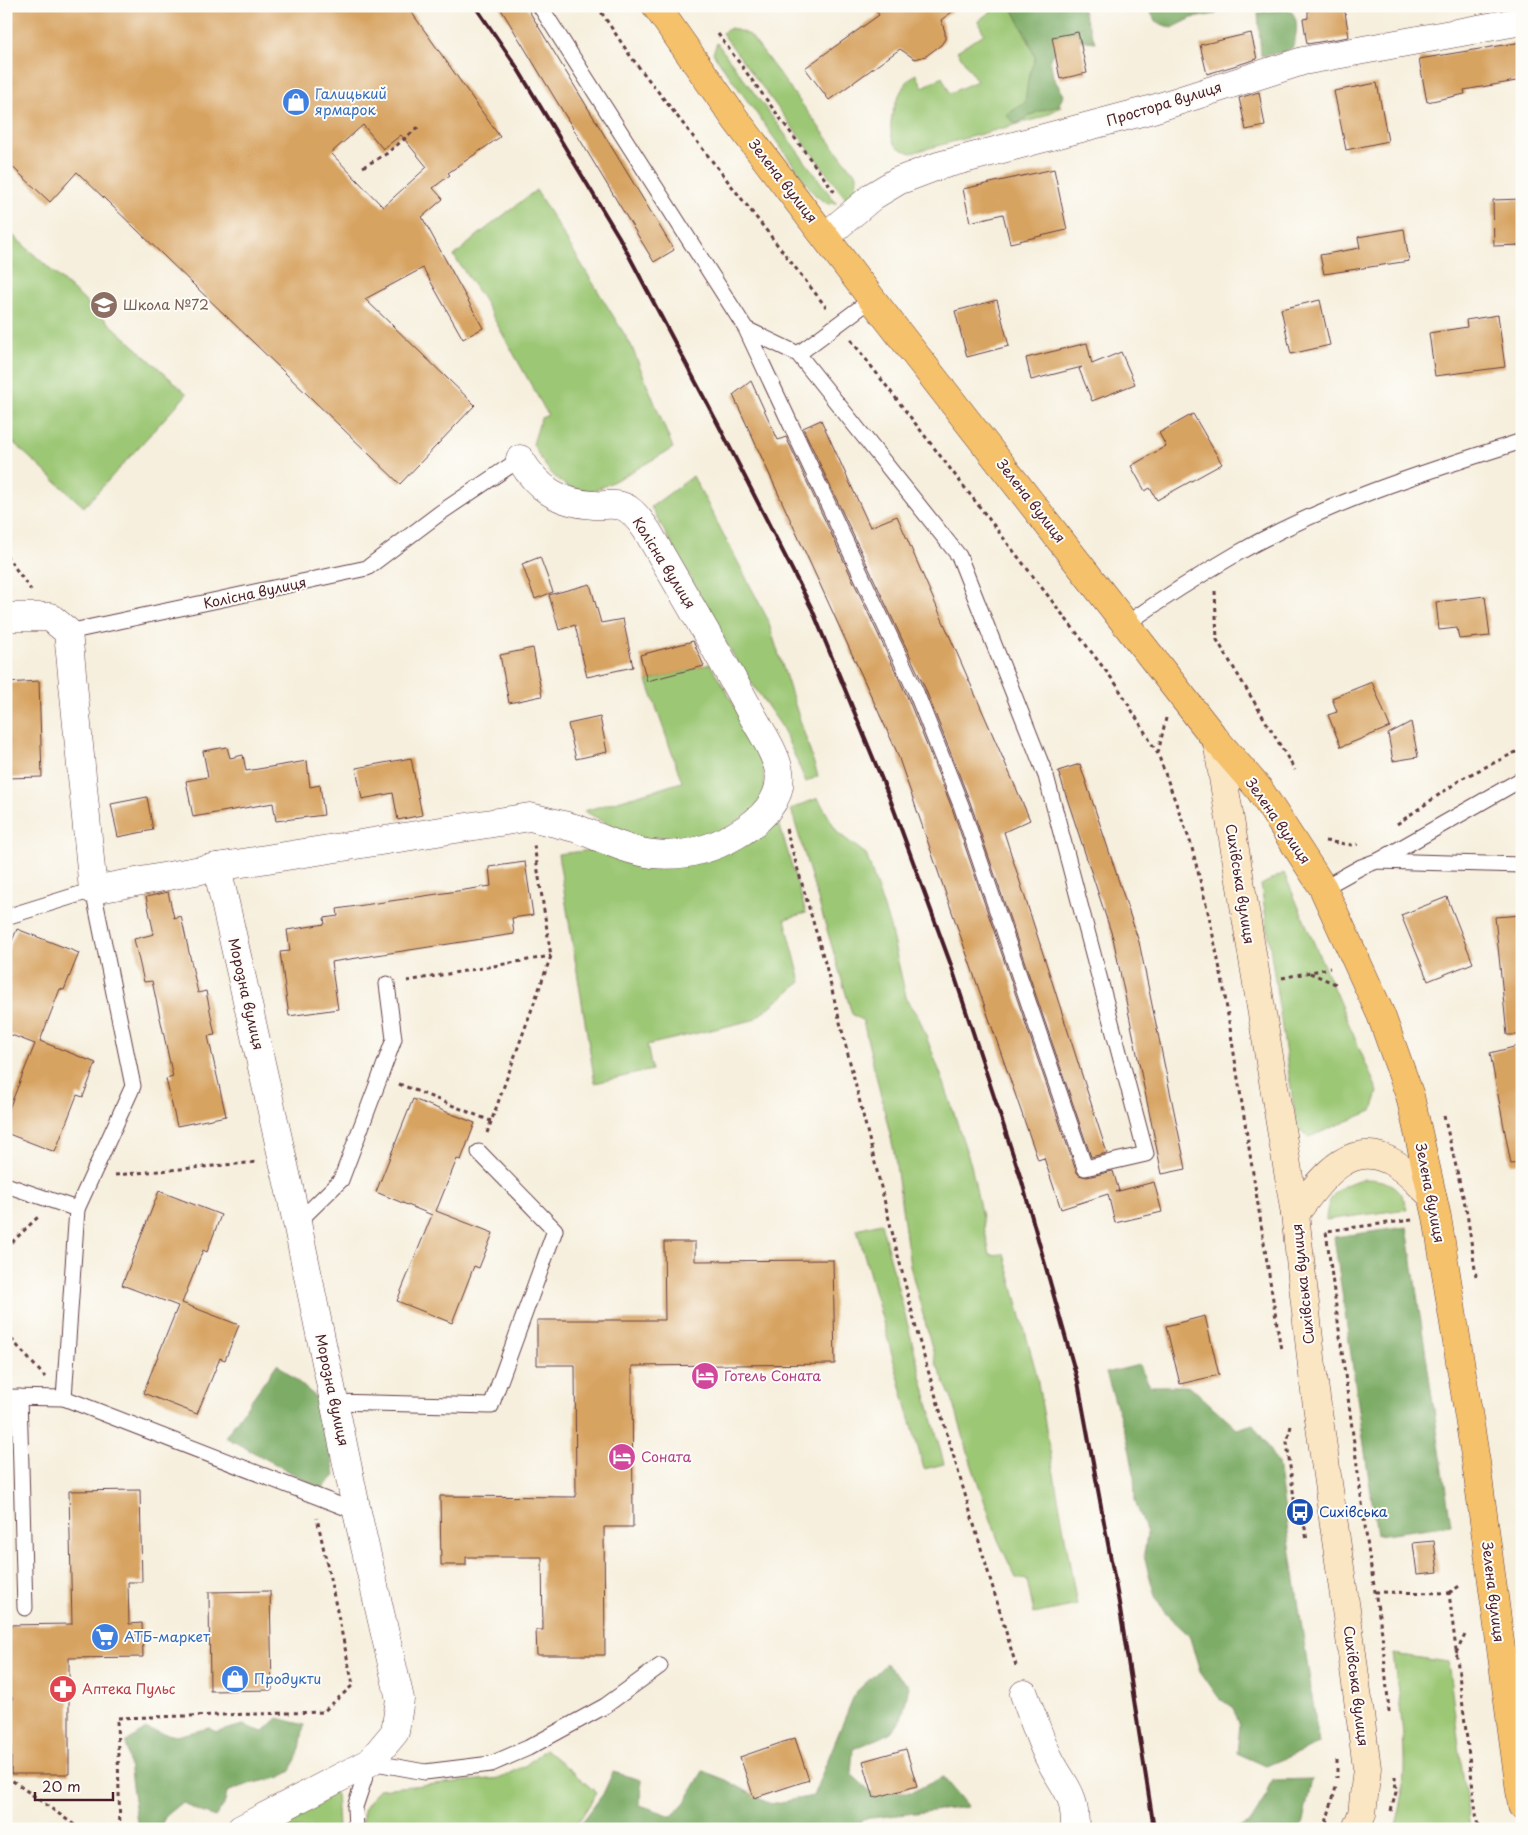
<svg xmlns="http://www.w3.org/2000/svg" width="1528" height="1835" viewBox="0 0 1528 1835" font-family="'Playpen Sans',sans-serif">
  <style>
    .green { fill: #9cc774; stroke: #737350 }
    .forest { fill: #7dac66; stroke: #646648 }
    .building { fill: #d7a360; fill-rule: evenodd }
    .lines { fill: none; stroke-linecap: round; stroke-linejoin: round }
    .service-casing { stroke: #643e46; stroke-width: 17 }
    .minor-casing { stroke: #643e46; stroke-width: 29 }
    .secondary-casing { stroke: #643e46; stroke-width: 29 }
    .primary-casing { stroke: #643e46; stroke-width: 29 }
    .path { stroke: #643e46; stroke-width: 3; stroke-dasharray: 4 4; stroke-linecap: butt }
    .service { stroke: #fff; stroke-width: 15 }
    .minor { stroke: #fff; stroke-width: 28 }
    .secondary { stroke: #fbe6c4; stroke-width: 28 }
    .primary { stroke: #f5c16b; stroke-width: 28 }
    .rail { stroke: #4a1f2b; stroke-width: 4 }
    .labels { text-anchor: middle; stroke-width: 4; stroke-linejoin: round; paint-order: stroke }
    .shop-label { font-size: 14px; fill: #366cbe; stroke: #fdfcf7; text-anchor: start }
    .street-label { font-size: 14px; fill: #4a1f2b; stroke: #fdfcf7 }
    .education-label { font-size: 14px; fill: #785e54; stroke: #fdfcf7; text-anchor: start }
    .hotel-label { font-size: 14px; fill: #b23c85; stroke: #fdfcf7; text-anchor: start }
    .transit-label { font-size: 14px; fill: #164399; stroke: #fdfcf7; text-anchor: start }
    .health-label { font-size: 14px; fill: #be3a42; stroke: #fdfcf7; text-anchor: start }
  </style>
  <rect width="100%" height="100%" fill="#fdfcf7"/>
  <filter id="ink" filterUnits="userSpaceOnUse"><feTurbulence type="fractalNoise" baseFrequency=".02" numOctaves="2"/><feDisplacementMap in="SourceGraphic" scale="10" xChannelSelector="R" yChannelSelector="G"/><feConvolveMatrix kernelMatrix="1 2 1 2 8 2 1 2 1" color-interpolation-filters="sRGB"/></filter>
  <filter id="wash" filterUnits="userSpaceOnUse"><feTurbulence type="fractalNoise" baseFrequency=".0096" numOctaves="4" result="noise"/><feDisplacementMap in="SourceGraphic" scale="20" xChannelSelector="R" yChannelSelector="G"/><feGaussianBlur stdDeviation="1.12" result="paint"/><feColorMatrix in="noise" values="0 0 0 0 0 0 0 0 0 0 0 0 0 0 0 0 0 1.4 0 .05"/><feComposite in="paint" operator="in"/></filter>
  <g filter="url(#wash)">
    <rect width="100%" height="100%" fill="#f6efdd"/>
    <g class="green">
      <path d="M998 6H1013L1061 107 1040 118 911 153C905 150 898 149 894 143 884 124 899 84 916 74L923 87 942 77 950 93 977 81 957 51 984 34 978 21Z"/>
      <path d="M731 28 750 35 849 167 857 174 856 196 846 199 722 33Z"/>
      <path d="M717 43 836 203 828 204 815 195 713 53Z"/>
      <path d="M536 190 631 345 673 448C661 455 601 490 592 491 561 493 545 468 533 444L541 418 548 415 483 299 454 256 478 235Z"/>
      <path d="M6 229 187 394 84 507 6 436Z"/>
      <path d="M693 476 767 618 818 776 806 782 782 727 737 662 651 507Z"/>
      <path d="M710 664 731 699 763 764 765 787 755 809 721 832 681 848 647 845 584 811 682 782 647 681Z"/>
      <path d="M818 798 838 833 866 854 890 927 907 1001 919 1018 944 1083 971 1165 990 1255 1004 1254 1036 1372 1077 1605 1034 1614 1027 1580 1016 1578 998 1540 971 1463 954 1404 936 1363 910 1266 894 1151 863 1021 852 1014 791 809Z"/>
      <path d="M776 813 806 913 785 919 801 982 753 1020 647 1045 652 1070 595 1083 558 854 601 849 633 859Z"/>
      <path d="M1284 873 1378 1092 1372 1111 1309 1137 1297 1129 1261 885Z"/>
      <path d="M1362 1179C1386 1179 1400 1184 1407 1209L1326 1220C1327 1195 1338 1186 1362 1179Z"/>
      <path d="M881 1223 944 1464 924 1469 857 1229Z"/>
      <path d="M1393 1654 1448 1662 1470 1829H1395C1413 1772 1400 1711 1393 1654Z"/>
      <path d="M545 1749 597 1793 574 1829H363V1810L378 1789 501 1778 526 1765Z"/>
      <path d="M336 1791 338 1829H270Z"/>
    </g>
    <g class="forest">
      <path d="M1011 6H1081L1095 42 1064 38 1050 58 1053 77 1064 95 1058 106 1037 112 1016 124 1006 115 1025 103 1028 79 1035 58 1028 39Z"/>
      <path d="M1147 6H1216V14L1192 18 1172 28 1156 22Z"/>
      <path d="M1288 9C1301 17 1296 36 1293 47L1284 52 1261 56 1258 13Z"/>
      <path d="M1407 1227 1451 1525 1377 1535 1334 1237Z"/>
      <path d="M277 1364 323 1403 335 1476 322 1489 225 1437Z"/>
      <path d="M1139 1365 1150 1386H1190L1237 1429 1253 1424 1278 1464 1319 1744 1266 1766 1237 1753 1240 1725 1233 1708 1219 1698 1200 1671 1189 1635 1166 1614 1155 1596 1144 1556 1147 1533 1135 1501 1134 1474 1128 1442 1106 1373Z"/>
      <path d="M886 1664 909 1686C899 1736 898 1730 853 1749L851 1774 871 1792H912L943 1777 968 1807 862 1819 857 1829H577L603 1794 613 1772 641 1780 640 1805 672 1816 685 1802 703 1771 726 1780 770 1804 813 1796 855 1693Z"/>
      <path d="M278 1718 304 1725 300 1749 291 1771 279 1778 252 1783 227 1792 224 1805 215 1817 196 1810 182 1802 165 1816 160 1829H138L126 1742 146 1729 176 1736 209 1728 217 1732 243 1725 263 1732Z"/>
      <path d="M1312 1779 1303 1822 1299 1829H1234L1250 1823 1264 1801 1273 1780Z"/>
    </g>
    <g id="blocks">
      <g class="building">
        <path d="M6 6H407L500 137 448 173 450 175 433 188 443 199 422 217 483 328 463 339 423 268 365 299 475 405 400 484 77 172 50 202 6 161ZM363 125 383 149 401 135 427 167 383 207 331 153Z"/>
        <path d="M499 6H526L674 250 654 262Z"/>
        <path d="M873 6H960L941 20 945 32V39L941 45 926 56 915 59 900 49 829 100 805 68 879 15Z"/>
        <path d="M1308 6H1344L1349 37 1307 44 1303 19 1308 18Z"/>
        <path d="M1078 32 1087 73 1060 79 1052 37Z"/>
        <path d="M1251 33 1257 59 1207 74 1200 45Z"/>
        <path d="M1522 42V80L1464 90 1465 94 1427 102 1419 59Z"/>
        <path d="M1377 83 1388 141 1346 150 1334 91Z"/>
        <path d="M1259 92 1265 126 1246 130 1239 98Z"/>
        <path d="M1054 169 1067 230 1010 243 1003 214 970 222 963 189Z"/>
        <path d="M1522 199V245L1494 246 1493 200Z"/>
        <path d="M1404 229 1409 261 1324 274 1320 255 1360 248 1358 237Z"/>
        <path d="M997 300 1009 346 967 357 955 311Z"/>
        <path d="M1320 300 1330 345 1291 354 1281 309Z"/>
        <path d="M1498 315 1505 367 1435 376 1429 333 1467 327 1466 320Z"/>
        <path d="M1087 343 1092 364 1121 352 1135 384 1092 401 1079 369 1082 367 1031 380 1026 358Z"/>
        <path d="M751 381 778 440 786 437 907 696 952 808 1076 1171 1079 1175 1087 1177 1113 1171 1119 1191 1115 1192 1154 1182 1162 1212 1115 1223 1108 1194 1061 1209 1044 1158 1038 1160 896 750 733 395Z"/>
        <path d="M1193 414 1222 464 1157 500 1150 488 1145 491 1131 466 1166 446 1159 433Z"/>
        <path d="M821 420 870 527 897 516 1030 820 1004 832 1107 1153 1091 1157 970 802 925 688 803 428Z"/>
        <path d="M540 557 553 592 535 599 522 564Z"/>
        <path d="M590 584 601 623 623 619 633 667 587 677 575 625 559 630 549 595Z"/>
        <path d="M1485 596 1490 636 1459 639 1457 628 1439 630 1436 602Z"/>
        <path d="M693 641 704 666 647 681 640 655Z"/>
        <path d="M533 648 542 696 509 703 500 655Z"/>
        <path d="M39 681 42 777 6 778V683Z"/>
        <path d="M1372 682 1390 727 1341 747 1328 715 1337 712 1332 698Z"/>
        <path d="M600 717 607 752 576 759 568 724Z"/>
        <path d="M1411 722 1418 757 1393 761 1388 734Z"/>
        <path d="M227 747 230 758 243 755 246 771 307 761 310 787 320 785 324 815 276 821 273 803 193 817 186 781 208 777 203 751Z"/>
        <path d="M411 758 422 815 398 820 393 793 362 799 356 768Z"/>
        <path d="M1080 764 1139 942 1186 1169 1162 1174 1113 938 1058 771Z"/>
        <path d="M147 797 153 830 118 837 111 804Z"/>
        <path d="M525 862 533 915 512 918 514 934 331 962 338 1009 289 1016 280 952 290 951 287 930 325 924 324 918 338 916 337 909 491 886 489 867Z"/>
        <path d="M168 892 174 918 181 916 198 993 206 991 215 1035 208 1036 226 1116 177 1126 166 1079 173 1077 152 981 144 982 134 939 154 934 146 897Z"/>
        <path d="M1447 897 1473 963 1428 981 1401 915Z"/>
        <path d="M1522 915V1035H1507L1495 917Z"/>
        <path d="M17 929 79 953 64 990 60 989 40 1041 96 1063 83 1097 77 1095 55 1152 6 1133V1116L35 1044 6 1033V955Z"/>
        <path d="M1522 1045V1163L1511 1164 1490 1053Z"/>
        <path d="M413 1099 475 1123 461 1160 457 1159 436 1211 493 1233 479 1268 474 1266 452 1323 397 1301 432 1215 376 1192Z"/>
        <path d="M159 1191 221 1215 207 1252 203 1250 182 1303 239 1325 225 1360 220 1358 197 1414 143 1393 178 1306 122 1285Z"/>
        <path d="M664 1242H695V1261L833 1260 835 1364 632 1366 633 1527H604L605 1655H537L536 1630H543L542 1557H466V1565H441L440 1496 576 1497 575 1365H537V1320H665Z"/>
        <path d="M1205 1316 1219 1375 1180 1384 1166 1326Z"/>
        <path d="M140 1490 142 1582H128L129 1624 142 1623 143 1657 69 1658V1774H11L12 1697H6V1625L72 1624 69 1491Z"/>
        <path d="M1434 1541 1438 1572 1417 1574 1413 1543Z"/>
        <path d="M270 1591 272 1690 210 1691 209 1592Z"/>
        <path d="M795 1738 809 1780 754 1798 740 1757Z"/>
        <path d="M906 1749 917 1786 874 1798 863 1761Z"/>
      </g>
    </g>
  </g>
  <g filter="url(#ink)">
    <use href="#blocks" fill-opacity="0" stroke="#643e46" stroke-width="1"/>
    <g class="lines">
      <g class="service-casing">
        <g id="service">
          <path d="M540 6 746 329 916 692 961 805 1085 1168 1146 1154 1046 776 959 556 798 354 746 329"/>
          <path d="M798 354 872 299"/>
          <path d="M1126 624C1162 599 1200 575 1238 553 1325 503 1427 471 1522 441"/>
          <path d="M68 632 367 568 440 513 520 459"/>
          <path d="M1380 860 1522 779"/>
          <path d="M1323 888 1361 867 1377 861 1522 865"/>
          <path d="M6 917 93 890 133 1086 77 1209"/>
          <path d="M6 1185 77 1209 64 1398 357 1512"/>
          <path d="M297 1223 341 1180 380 1077 394 1039 387 984"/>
          <path d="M6 1397 64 1398"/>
          <path d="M19 1397 25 1608"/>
          <path d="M334 1402 491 1406 555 1230 479 1152"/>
          <path d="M356 1829 355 1807 370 1762 425 1772 491 1764 528 1748 605 1706 660 1666"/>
        </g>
      </g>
      <g class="minor-casing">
        <g id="minor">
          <path d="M826 236 873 196 898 181 938 166 1153 109 1303 61 1522 21"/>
          <path d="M6 617H50L68 632 93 890 217 867 530 817C546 821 562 824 578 829 602 838 626 851 653 854 682 857 710 850 736 835 759 822 784 800 779 771 775 751 760 730 751 713 718 651 682 592 648 532 642 524 637 515 628 509 618 502 606 506 594 505 559 503 538 489 520 459"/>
          <path d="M217 867 297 1223 357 1512 400 1699 395 1732 370 1762 241 1829"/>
          <path d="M1024 1694C1032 1715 1039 1738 1049 1758 1065 1790 1075 1790 1075 1829"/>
        </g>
      </g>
      <g class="secondary-casing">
        <g id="secondary">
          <path d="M1217 741 1295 1214 1314 1384 1350 1638 1367 1768 1362 1814 1356 1829"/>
          <path d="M1295 1214C1320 1181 1350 1134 1397 1165 1410 1173 1421 1186 1432 1196"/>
        </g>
      </g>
      <g class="primary-casing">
        <path id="primary" d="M656 6 736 120 872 299 1217 741 1259 789 1323 888 1381 1015 1410 1096 1437 1217 1476 1462 1522 1806"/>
      </g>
      <g class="path">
        <path d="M597 6 631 57 826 307"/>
        <path d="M718 34 836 194"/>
        <path d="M363 167 386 154 421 125"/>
        <path d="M851 340 1116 684 1158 754 1191 844 1209 916 1223 984 1281 1350"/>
        <path d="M6 555 31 590"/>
        <path d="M1215 591 1217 640 1295 770"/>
        <path d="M1158 753 1166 718"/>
        <path d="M1397 824 1463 778 1522 749"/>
        <path d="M786 829 826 966 919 1340 1017 1669"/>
        <path d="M1325 841 1352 845 1358 844"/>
        <path d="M1310 973 1338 985"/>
        <path d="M1282 978 1330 968"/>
        <path d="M407 981 551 956"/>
        <path d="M399 1084 491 1121"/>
        <path d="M1444 1116 1467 1213 1476 1276"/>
        <path d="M487 1133 551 956 534 845"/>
        <path d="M115 1175 258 1162"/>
        <path d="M6 1248 38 1217"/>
        <path d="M6 1333 45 1377"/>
        <path d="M1291 1426 1287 1442 1296 1515 1305 1528 1307 1541"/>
        <path d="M1375 1592 1449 1593 1478 1829"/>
        <path d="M1449 1593 1461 1585"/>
        <path d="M1456 1653 1465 1635"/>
        <path d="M1389 1712 1382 1633 1369 1556 1326 1231 1412 1220"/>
        <path d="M1337 1760V1778"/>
        <path d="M6 1776 80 1829"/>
        <path d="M1391 1811 1396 1792 1395 1776"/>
        <path d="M120 1829 117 1718 323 1712 353 1685 317 1518"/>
        <path d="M1322 1829 1326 1823 1336 1787"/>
      </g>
      <use href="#service" class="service"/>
      <use href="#minor" class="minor"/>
      <use href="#secondary" class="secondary"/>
      <use href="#primary" class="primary"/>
      <path class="rail" d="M475 6 516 66 619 237 719 426 812 609 890 799 951 965 1022 1182 1078 1382 1119 1603 1154 1829"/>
    </g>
  </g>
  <defs>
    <g id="shop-disc" transform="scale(1.4375)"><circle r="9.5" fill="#3f7fe0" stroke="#fdfcf7"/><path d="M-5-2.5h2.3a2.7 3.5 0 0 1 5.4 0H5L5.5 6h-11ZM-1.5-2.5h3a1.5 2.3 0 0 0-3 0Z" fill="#fff"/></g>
    <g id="school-disc" transform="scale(1.4375)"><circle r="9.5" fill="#8d6e63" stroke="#fdfcf7"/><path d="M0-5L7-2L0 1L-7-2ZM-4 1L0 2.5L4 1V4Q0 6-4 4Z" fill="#fff"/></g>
    <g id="hotel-disc" transform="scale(1.4375)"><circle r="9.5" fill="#d1479c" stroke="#fdfcf7"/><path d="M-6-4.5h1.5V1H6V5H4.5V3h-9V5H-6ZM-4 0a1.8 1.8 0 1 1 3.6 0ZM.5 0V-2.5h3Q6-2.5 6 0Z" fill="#fff"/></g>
    <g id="bus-disc" transform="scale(1.4375)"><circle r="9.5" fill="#1a4fb4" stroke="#fdfcf7"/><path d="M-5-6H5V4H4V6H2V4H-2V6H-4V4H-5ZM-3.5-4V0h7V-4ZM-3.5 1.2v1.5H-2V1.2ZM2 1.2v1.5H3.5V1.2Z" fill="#fff"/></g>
    <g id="supermarket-disc" transform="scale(1.4375)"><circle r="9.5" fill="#3f7fe0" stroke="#fdfcf7"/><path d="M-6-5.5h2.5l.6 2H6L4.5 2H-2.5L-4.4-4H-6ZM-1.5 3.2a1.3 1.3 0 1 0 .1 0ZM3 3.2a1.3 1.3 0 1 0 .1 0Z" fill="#fff"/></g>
    <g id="pharmacy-disc" transform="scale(1.4375)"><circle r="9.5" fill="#e0444e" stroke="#fdfcf7"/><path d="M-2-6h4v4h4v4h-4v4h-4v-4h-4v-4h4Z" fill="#fff"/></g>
  </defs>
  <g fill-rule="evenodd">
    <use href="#shop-disc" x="296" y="102"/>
    <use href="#school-disc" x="104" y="305"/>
    <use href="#hotel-disc" x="705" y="1376"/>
    <use href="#hotel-disc" x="622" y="1457"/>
    <use href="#bus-disc" x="1300" y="1512"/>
    <use href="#supermarket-disc" x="105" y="1637"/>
    <use href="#shop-disc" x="235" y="1679"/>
    <use href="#pharmacy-disc" x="63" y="1689"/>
  </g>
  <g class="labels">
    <g class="shop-label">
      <text x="315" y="99">Галицький<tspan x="315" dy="16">ярмарок</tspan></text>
      <text x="124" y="1642">АТБ-маркет</text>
      <text x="254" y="1684">Продукти</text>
    </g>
    <g class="street-label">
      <text transform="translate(1164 104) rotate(-17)" y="5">Простора вулиця</text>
      <text transform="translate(783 181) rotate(52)" y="5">Зелена вулиця</text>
      <text transform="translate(1031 501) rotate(52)" y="5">Зелена вулиця</text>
      <text transform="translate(664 563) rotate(58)" y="5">Колісна вулиця</text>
      <text transform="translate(255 593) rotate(-12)" y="5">Колісна вулиця</text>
      <text transform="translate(1278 821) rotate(55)" y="5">Зелена вулиця</text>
      <text transform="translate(1240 884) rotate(81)" y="5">Сихівська вулиця</text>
      <text transform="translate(246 994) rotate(77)" y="5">Морозна вулиця</text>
      <text transform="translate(1430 1193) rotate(79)" y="5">Зелена вулиця</text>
      <text transform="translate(1303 1284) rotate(-96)" y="5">Сихівська вулиця</text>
      <text transform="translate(332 1390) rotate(78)" y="5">Морозна вулиця</text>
      <text transform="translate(1493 1592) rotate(83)" y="5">Зелена вулиця</text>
      <text transform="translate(1356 1686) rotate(83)" y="5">Сихівська вулиця</text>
    </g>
    <g class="education-label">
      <text x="123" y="310">Школа №72</text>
    </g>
    <g class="hotel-label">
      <text x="724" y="1381">Готель Соната</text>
      <text x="641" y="1462">Соната</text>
    </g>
    <g class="transit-label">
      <text x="1319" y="1517">Сихівська</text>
    </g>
    <g class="health-label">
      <text x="82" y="1694">Аптека Пульс</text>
    </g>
  </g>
  <rect width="1528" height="1835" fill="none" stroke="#fdfcf7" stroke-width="25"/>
  <path d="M35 1792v8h78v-8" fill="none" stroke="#4a1f2b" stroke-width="2.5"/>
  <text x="42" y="1792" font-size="15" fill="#4a1f2b" stroke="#fdfcf7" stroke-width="4" paint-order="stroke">20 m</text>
</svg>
